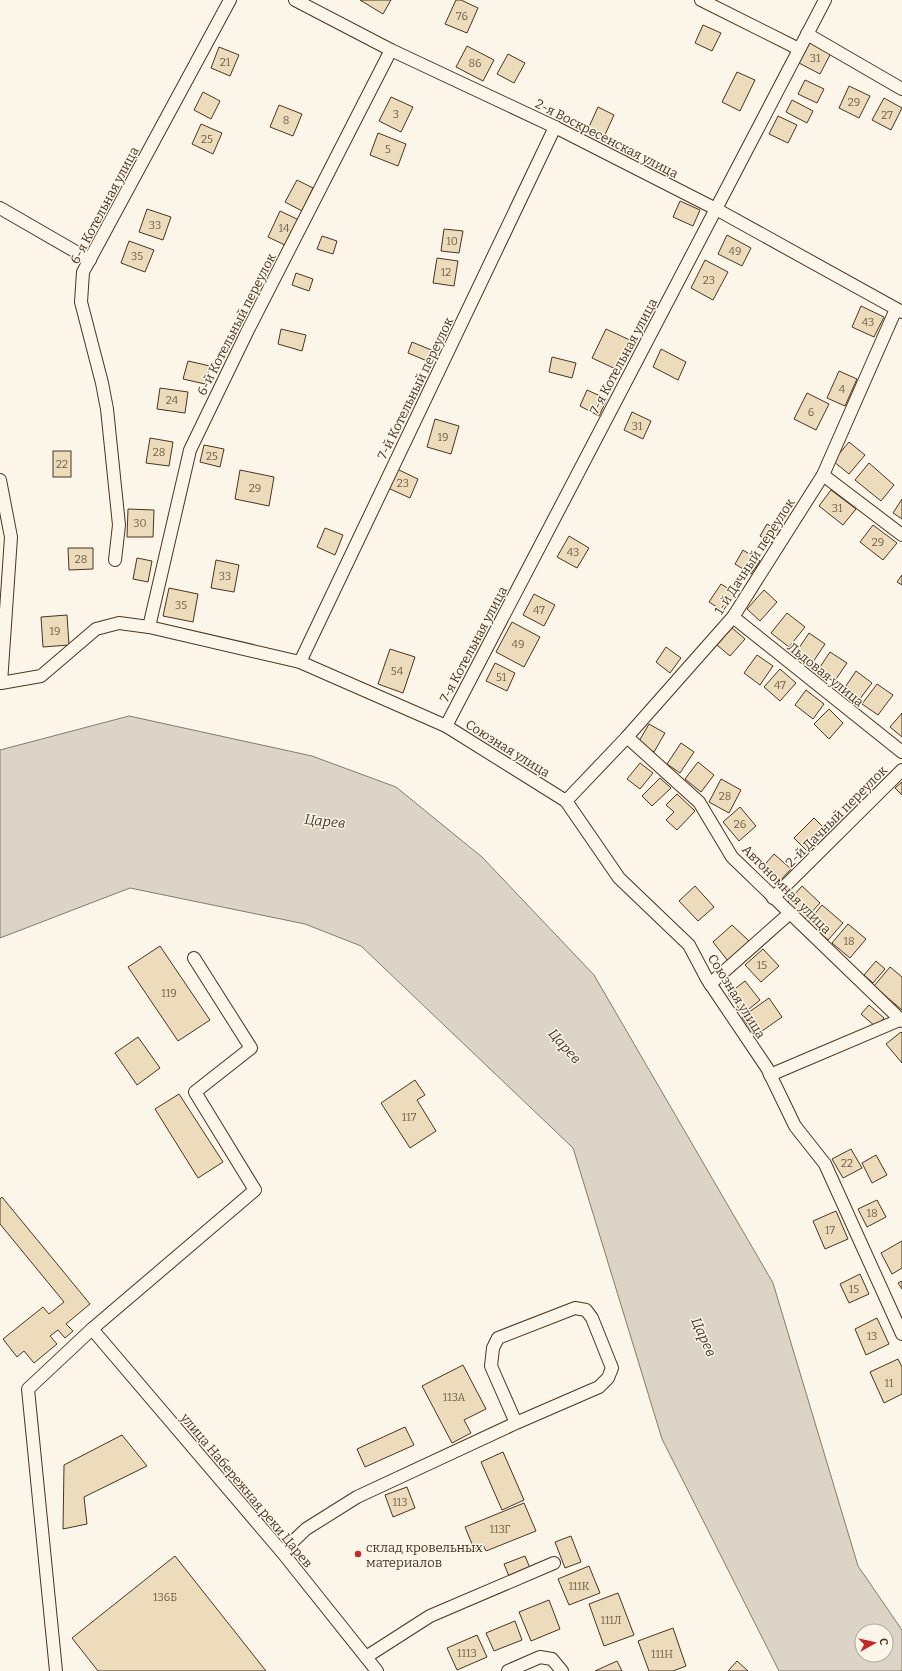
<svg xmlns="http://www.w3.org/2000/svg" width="902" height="1671" viewBox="0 0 902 1671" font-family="Bitter,serif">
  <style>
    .water { fill: #dcd4c6; stroke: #887966; fill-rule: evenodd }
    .building { fill: #ecdcbc; stroke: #4a3520 }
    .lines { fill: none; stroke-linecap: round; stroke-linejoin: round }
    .street-casing { stroke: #4a3520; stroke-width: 14 }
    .street { stroke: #fbf6e9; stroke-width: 12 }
    .poi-dot { fill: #c62828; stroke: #fbf6e9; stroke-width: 1.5 }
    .labels { text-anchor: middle; stroke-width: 3; stroke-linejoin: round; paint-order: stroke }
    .number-label { font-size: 11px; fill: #725f47 }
    .street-label { font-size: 13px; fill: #4a3520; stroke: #fbf6e9 }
    .poi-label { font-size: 13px; fill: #4a3520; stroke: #fbf6e9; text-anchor: start }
    .water-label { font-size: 14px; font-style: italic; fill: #4a3520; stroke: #fbf6e9 }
  </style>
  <rect width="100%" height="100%" fill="#fbf6e9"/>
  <path class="water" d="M129 716 312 756 396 787 482 857 594 975 773 1283 858 1566 902 1630V1671H779L662 1439 573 1148 361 946 305 924 130 888 0 938V750ZM862 1631H886V1655H862Z"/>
  <g class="building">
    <path d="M360 0H391L383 14Z"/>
    <path d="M456 0H461L478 8 467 33 445 24Z"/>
    <path d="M703 25 721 33 712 51 695 43Z"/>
    <path d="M810 42 831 53 820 74 799 63Z"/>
    <path d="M467 46 494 60 483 81 456 67Z"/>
    <path d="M219 47 239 55 230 76 211 68Z"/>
    <path d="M508 54 525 63 514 83 497 74Z"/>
    <path d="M737 72 755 80 740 111 722 102Z"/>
    <path d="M805 80 824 89 817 103 798 94Z"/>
    <path d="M849 86 870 96 859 118 839 108Z"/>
    <path d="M203 92 220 101 211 119 194 110Z"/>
    <path d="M391 97 413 107 401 132 379 121Z"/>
    <path d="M884 98 902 108 891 130 872 120Z"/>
    <path d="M792 100 813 111 807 123 786 112Z"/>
    <path d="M279 105 302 114 293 136 270 127Z"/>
    <path d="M598 107 614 115 604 137 588 129Z"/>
    <path d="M778 116 797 125 788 143 769 134Z"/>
    <path d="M201 124 222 133 213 154 192 144Z"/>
    <path d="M378 133 406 144 398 166 370 155Z"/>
    <path d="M297 180 313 188 302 211 285 202Z"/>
    <path d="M680 201 700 210 693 226 673 217Z"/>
    <path d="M147 209 171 217 163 240 139 232Z"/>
    <path d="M280 211 299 220 287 246 268 237Z"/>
    <path d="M444 229 463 231 459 253 441 251Z"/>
    <path d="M727 235 751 248 742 266 718 254Z"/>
    <path d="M322 236 337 241 333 254 317 249Z"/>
    <path d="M129 241 154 250 145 272 121 263Z"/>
    <path d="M437 258 458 261 454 286 433 283Z"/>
    <path d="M705 260 728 272 713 300 691 288Z"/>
    <path d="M296 273 313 279 309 291 292 285Z"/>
    <path d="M861 306 884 317 874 337 852 327Z"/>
    <path d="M281 329 306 335 302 351 278 344Z"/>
    <path d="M606 329 634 342 620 371 592 358Z"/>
    <path d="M412 342 436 352 432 363 408 353Z"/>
    <path d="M661 349 686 362 678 380 653 367Z"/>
    <path d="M552 357 576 363 572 378 549 372Z"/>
    <path d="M188 361 210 366 205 384 183 379Z"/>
    <path d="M839 371 857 379 845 406 827 398Z"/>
    <path d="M160 388 188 392 185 413 157 409Z"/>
    <path d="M587 390 607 399 599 416 580 406Z"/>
    <path d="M807 393 829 404 816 430 794 419Z"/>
    <path d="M632 412 651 421 643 439 624 430Z"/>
    <path d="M435 419 459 426 451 454 427 447Z"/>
    <path d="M150 438 173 442 169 466 146 463Z"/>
    <path d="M849 442 865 455 849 474 833 461Z"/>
    <path d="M204 445 224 449 220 467 200 462Z"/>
    <rect x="53" y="451" width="18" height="26"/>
    <path d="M869 463 894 485 881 501 855 480Z"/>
    <path d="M397 469 418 479 410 498 388 488Z"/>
    <path d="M240 470 274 477 269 506 235 499Z"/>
    <path d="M831 490 856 509 843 525 819 506Z"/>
    <path d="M902 499V519L893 513Z"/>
    <path d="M128 509 154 510 153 537H127Z"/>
    <path d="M767 524 781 532 774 544 760 536Z"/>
    <path d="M873 525 897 543 883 560 860 542Z"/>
    <path d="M325 528 343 535 335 555 317 547Z"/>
    <path d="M569 536 589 548 577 568 557 557Z"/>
    <path d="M68 548H93V569L69 570Z"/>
    <path d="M743 550 760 561 751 574 735 564Z"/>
    <path d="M137 558 152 561 148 582 133 579Z"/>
    <path d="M216 560 239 565 234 592 211 588Z"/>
    <path d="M902 575V585L897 582Z"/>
    <path d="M721 584 735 593 723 611 709 602Z"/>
    <path d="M169 588 198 594 193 622 163 616Z"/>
    <path d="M764 590 777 602 760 621 747 609Z"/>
    <path d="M534 594 555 605 544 626 523 615Z"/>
    <path d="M787 613 805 627 789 647 771 633Z"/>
    <path d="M67 615 69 645 43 647 41 617Z"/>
    <path d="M512 622 540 637 524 667 496 652Z"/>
    <path d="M732 628 745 639 730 656 717 645Z"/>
    <path d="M809 633 825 644 811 665 795 654Z"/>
    <path d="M666 647 681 658 670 673 656 662Z"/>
    <path d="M390 649 415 657 403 693 378 684Z"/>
    <path d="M830 652 847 663 834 682 818 670Z"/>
    <path d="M757 655 773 666 760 685 744 673Z"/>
    <path d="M495 663 515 673 507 691 486 681Z"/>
    <path d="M780 669 796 683 780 701 764 687Z"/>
    <path d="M856 671 872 683 859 700 844 689Z"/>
    <path d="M877 684 893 695 878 715 862 704Z"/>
    <path d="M806 690 824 704 813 719 795 705Z"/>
    <path d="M829 709 843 723 829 739 814 724Z"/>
    <path d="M902 713V737L890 727Z"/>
    <path d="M649 724 665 733 654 752 638 743Z"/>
    <path d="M681 743 694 752 680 773 667 764Z"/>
    <path d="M698 762 714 775 701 792 685 779Z"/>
    <path d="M640 763 653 773 640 789 627 779Z"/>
    <path d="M660 778 671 788 652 806 642 796Z"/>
    <path d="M721 779 741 790 729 813 709 802Z"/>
    <path d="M902 782V795L895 788Z"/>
    <path d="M677 794 695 811 677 830 666 820 674 812 666 805Z"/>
    <path d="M740 807 756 826 739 841 723 822Z"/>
    <path d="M814 818 829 833 809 853 794 838Z"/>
    <path d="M774 854 791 869 776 885 760 870Z"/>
    <path d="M695 886 714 907 698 921 679 901Z"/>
    <path d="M802 886 820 903 805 919 788 902Z"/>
    <path d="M822 905 843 923 828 940 808 922Z"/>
    <path d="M848 924 866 939 850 958 832 943Z"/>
    <path d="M732 925 749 941 728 961 713 942Z"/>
    <path d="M160 946 210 1020 178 1041 128 967Z"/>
    <path d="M763 949 779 966 761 982 745 965Z"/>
    <path d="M876 961 885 969 873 983 864 975Z"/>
    <path d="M890 967 902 977V1010L874 986Z"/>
    <path d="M745 981 760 1000 743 1014 728 994Z"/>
    <path d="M769 998 782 1017 755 1036 742 1017Z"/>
    <path d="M869 1005 884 1018 876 1027 861 1014Z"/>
    <path d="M901 1032 902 1033V1063L886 1044Z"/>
    <path d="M138 1037 160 1068 137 1085 115 1053Z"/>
    <path d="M415 1080 425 1095 417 1100 436 1131 410 1148 381 1103Z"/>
    <path d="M179 1094 223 1162 198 1178 155 1109Z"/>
    <path d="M851 1149 862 1168 843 1178 832 1159Z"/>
    <path d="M876 1155 887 1175 872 1183 862 1163Z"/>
    <path d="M2 1197 90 1304 66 1324 73 1331 65 1338 58 1330 50 1336 57 1344 34 1363 24 1351 17 1357 3 1339 43 1307 49 1314 64 1302 0 1224V1199Z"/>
    <path d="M877 1200 886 1217 867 1227 858 1209Z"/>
    <path d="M836 1211 848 1239 825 1249 813 1221Z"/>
    <path d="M902 1241V1268L892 1274 881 1253Z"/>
    <path d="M860 1274 869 1294 849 1303 840 1284Z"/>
    <path d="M902 1281V1289L898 1283Z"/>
    <path d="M877 1318 889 1344 866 1355 855 1329Z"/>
    <path d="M898 1359 902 1367V1394L884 1403 870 1372Z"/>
    <path d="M463 1365 486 1409 464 1420 471 1433 452 1443 422 1386Z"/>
    <path d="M405 1427 414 1445 365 1467 357 1449Z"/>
    <path d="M122 1435 147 1466 84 1497 87 1524 63 1529 64 1465Z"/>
    <path d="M503 1452 524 1500 502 1510 481 1462Z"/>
    <path d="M407 1487 415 1508 393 1517 385 1495Z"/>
    <path d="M524 1503 536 1531 486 1551 483 1545 474 1549 465 1527Z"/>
    <path d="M571 1536 581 1562 565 1568 555 1542Z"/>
    <path d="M175 1556 266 1671H98L72 1638Z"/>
    <path d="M525 1556 530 1568 509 1576 504 1564Z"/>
    <path d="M589 1566 600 1593 569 1605 558 1579Z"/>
    <path d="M618 1593 634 1635 604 1646 589 1604Z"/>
    <path d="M549 1600 560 1629 531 1641 519 1612Z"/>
    <path d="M515 1621 522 1640 494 1651 486 1633Z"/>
    <path d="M673 1628 686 1666 673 1671H649L638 1641Z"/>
    <path d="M477 1635 487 1657 457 1670 447 1648Z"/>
    <path d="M617 1661 622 1671H595Z"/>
    <path d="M737 1661 748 1671H728Z"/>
  </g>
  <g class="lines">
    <g class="street-casing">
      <g id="street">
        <path d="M295 0 391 50 555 127 716 209 902 312"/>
        <path d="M701 0 799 49"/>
        <path d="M807 34 902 89"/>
        <path d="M0 208 90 260"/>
        <path d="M823 475 902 535"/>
        <path d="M0 480 11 537 1 683 41 676 96 629 119 623 149 627 300 662 446 726 566 801 619 878 689 945 707 979 767 1068 795 1126 825 1164 902 1334"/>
        <path d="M115 560 119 525 107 409 102 383 81 302 83 272 230 0"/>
        <path d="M733 617 902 752"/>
        <path d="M149 627 190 450 248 330 391 50"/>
        <path d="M300 662 555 127"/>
        <path d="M446 726 825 0"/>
        <path d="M627 737 699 802 732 857 902 1021"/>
        <path d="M566 801 627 737 733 617 823 475 896 309"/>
        <path d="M773 898 902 770"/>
        <path d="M710 984 790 913"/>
        <path d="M770 1075 902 1019"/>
        <path d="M92 1329 282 1552 377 1671"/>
        <path d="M282 1552 306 1529 357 1497 516 1423 599 1387 608 1378 612 1368 592 1318 586 1310 575 1308 498 1338 493 1348 491 1366 516 1423"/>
        <path d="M366 1657 430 1616 554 1563"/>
        <path d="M56 1671 28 1389 92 1329 255 1190 195 1092 251 1048 194 958"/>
        <path d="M508 1671 540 1657 552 1659 562 1671"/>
      </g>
    </g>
    <use href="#street" class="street"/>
  </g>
  <circle class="poi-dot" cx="358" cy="1554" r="4"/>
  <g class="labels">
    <g class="number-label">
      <text x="462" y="20">76</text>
      <text x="815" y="62">31</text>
      <text x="225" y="66">21</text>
      <text x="475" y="67">86</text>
      <text x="854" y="106">29</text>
      <text x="396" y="118">3</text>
      <text x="887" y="119">27</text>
      <text x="286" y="124">8</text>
      <text x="207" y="143">25</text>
      <text x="388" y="153">5</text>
      <text x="155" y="229">33</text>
      <text x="284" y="232">14</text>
      <text x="452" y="245">10</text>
      <text x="735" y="255">49</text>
      <text x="137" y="260">35</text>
      <text x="446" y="276">12</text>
      <text x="709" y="284">23</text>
      <text x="868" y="326">43</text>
      <text x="842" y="393">4</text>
      <text x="172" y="404">24</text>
      <text x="811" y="416">6</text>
      <text x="637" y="430">31</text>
      <text x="443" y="441">19</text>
      <text x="159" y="456">28</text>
      <text x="212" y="460">25</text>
      <text x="62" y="468">22</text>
      <text x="403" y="487">23</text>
      <text x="255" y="492">29</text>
      <text x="837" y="512">31</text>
      <text x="140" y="527">30</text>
      <text x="878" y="546">29</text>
      <text x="573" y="556">43</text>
      <text x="81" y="563">28</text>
      <text x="225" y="580">33</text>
      <text x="181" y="609">35</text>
      <text x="539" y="614">47</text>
      <text x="55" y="635">19</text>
      <text x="518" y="648">49</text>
      <text x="397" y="675">54</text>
      <text x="501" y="681">51</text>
      <text x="780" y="689">47</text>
      <text x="725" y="800">28</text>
      <text x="740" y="828">26</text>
      <text x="849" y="945">18</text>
      <text x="762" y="969">15</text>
      <text x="169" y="997">119</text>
      <text x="409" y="1121">117</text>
      <text x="847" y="1167">22</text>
      <text x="872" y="1217">18</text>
      <text x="830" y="1234">17</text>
      <text x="854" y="1293">15</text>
      <text x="872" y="1340">13</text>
      <text x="889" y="1387">11</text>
      <text x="454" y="1401">113А</text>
      <text x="400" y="1506">113</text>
      <text x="500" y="1533">113Г</text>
      <text x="579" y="1590">111К</text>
      <text x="165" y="1601">136Б</text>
      <text x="611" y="1624">111Л</text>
      <text x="467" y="1657">111З</text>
      <text x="662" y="1658">111Н</text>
    </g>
    <g class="street-label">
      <text transform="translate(607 138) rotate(27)" y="5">2-я Воскресенская улица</text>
      <text transform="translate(104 205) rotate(-62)" y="5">6-я Котельная улица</text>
      <text transform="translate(236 324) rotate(-63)" y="5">6-й Котельный переулок</text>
      <text transform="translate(623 356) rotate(-62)" y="5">7-я Котельная улица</text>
      <text transform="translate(415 388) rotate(-64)" y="5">7-й Котельный переулок</text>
      <text transform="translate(754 556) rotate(-57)" y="5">1-й Дачный переулок</text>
      <text transform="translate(473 644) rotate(-62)" y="5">7-я Котельная улица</text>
      <text transform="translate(826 674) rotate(39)" y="5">Льдовая улица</text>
      <text transform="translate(508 748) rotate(32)" y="5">Союзная улица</text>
      <text transform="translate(836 816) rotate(-45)" y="5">2-й Дачный переулок</text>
      <text transform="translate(787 889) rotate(45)" y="5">Автономная улица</text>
      <text transform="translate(737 996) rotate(58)" y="5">Союзная улица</text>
      <text transform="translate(247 1490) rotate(50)" y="5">улица Набережная реки Царев</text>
    </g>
    <g class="poi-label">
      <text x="366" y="1552">склад кровельных<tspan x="366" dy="15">материалов</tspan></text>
    </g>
    <g class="water-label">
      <text transform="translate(325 821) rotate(6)" y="5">Царев</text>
      <text transform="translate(565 1046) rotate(48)" y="5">Царев</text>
      <text transform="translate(704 1337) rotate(66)" y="5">Царев</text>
    </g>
  </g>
  <g transform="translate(874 1643) rotate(82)"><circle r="19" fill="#fbf6e9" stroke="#b4a999"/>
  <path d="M0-3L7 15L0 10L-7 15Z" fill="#c62828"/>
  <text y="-6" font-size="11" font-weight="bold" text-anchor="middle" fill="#4a3520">С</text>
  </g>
</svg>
